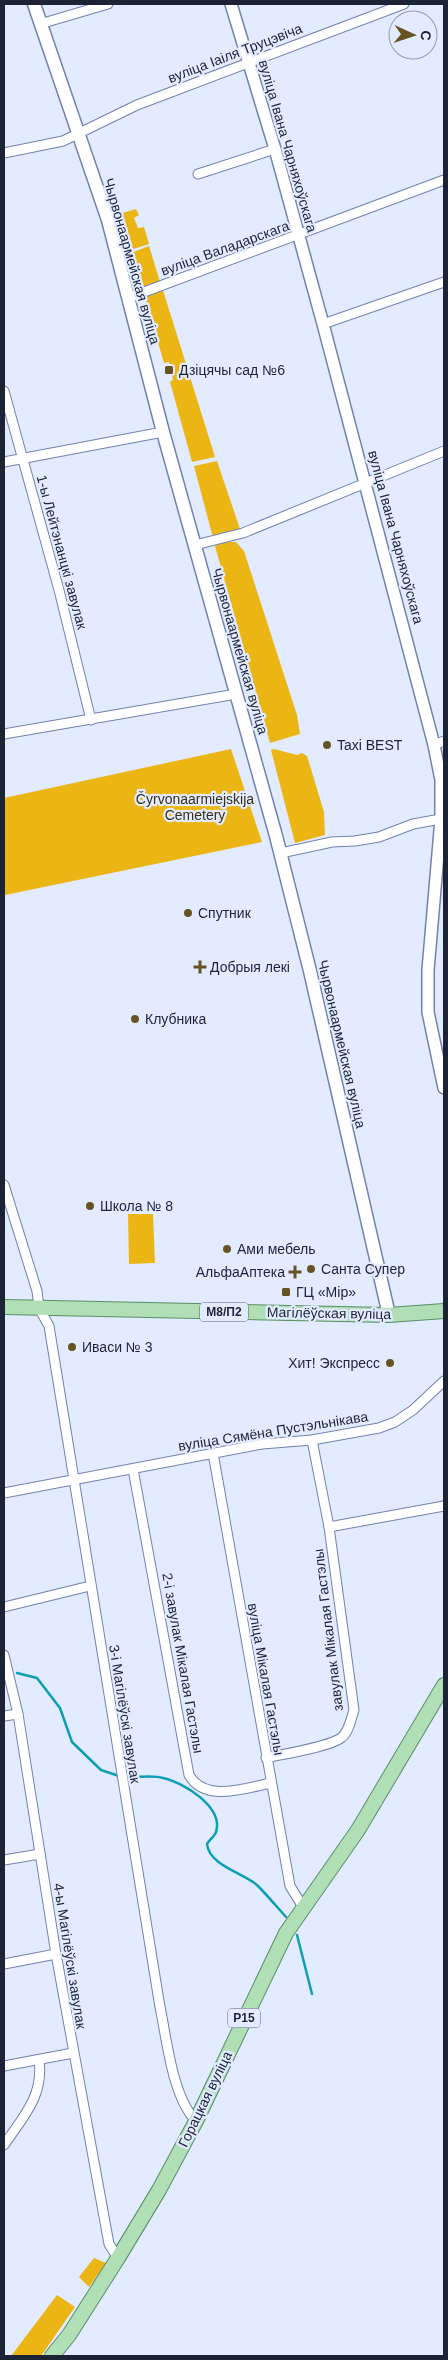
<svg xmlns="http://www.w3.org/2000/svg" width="448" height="2360" viewBox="0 0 448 2360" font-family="Arial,sans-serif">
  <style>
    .green { fill: #ebb614 }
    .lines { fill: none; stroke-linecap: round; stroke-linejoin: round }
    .stream { stroke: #0c9eb2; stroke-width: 2.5 }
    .minor-casing { stroke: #7082ae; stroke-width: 11 }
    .tertiary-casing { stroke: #7082ae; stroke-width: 14 }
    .secondary-casing { stroke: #7082ae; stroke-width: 15 }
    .primary-casing { stroke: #5a8e68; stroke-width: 16 }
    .minor { stroke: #fff; stroke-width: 9 }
    .tertiary { stroke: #fff; stroke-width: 11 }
    .secondary { stroke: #fff; stroke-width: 12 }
    .primary { stroke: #b0deb5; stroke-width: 14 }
    .poi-dot { fill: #675321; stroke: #e2ebff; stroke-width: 2 }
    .labels { text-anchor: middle; stroke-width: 4.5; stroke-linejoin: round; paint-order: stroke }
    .shield { fill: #e2ebff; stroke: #575f72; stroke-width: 1 }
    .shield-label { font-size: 12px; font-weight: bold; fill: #1c2335 }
    .street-label { font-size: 14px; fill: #1c2335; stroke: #e2ebff }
    .poi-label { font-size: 14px; fill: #1c2335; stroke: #e2ebff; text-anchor: start }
    .park-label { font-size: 14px; fill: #392f17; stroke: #e2ebff }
  </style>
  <rect width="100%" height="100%" fill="#e2ebff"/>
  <g class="green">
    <path d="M136 209 139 215 134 218 138 228 144 227 149 244 130 250 119 214Z"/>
    <path d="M149 246 161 285 143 291 131 253Z"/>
    <path d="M162 287 215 457 192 462 191 458 170 382 173 380 169 362 164 363 144 294Z"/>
    <path d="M217 461 241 532 215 536 212 534 194 466Z"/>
    <path d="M224 542H236L244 551 297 715 300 734 270 743 215 546Z"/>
    <path d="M231 749 262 842 5 895 4 798Z"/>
    <path d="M274 749 297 755 302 753 307 756 324 812 325 835 295 843 271 750Z"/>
    <path d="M128 1214H153L155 1263 129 1264Z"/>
    <path d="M94 2258 106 2263 89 2287 79 2277Z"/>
    <path d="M57 2295 75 2307 41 2356H11Z"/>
  </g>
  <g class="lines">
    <g class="stream">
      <path d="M17 1673 37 1678 60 1708 72 1742 101 1770 119 1776"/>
      <path d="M132 1777C142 1777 154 1775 163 1778 183 1782 224 1807 216 1832 215 1836 209 1840 207 1844 209 1865 243 1873 257 1885 267 1895 277 1907 286 1917"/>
      <path d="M297 1935 312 1994"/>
    </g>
    <g class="minor-casing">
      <g id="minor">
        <path d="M40 24 108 4"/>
        <path d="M4 153 63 141 137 105 404 4"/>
        <path d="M198 174 275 149"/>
        <path d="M128 298 444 180"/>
        <path d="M323 324 444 282"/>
        <path d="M4 391 59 590 91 720"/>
        <path d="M4 462 163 432"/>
        <path d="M195 545 243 533 444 451"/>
        <path d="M4 734 236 694"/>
        <path d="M434 745 444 741"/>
        <path d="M281 853 332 842 355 841 379 837 413 824 441 819"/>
        <path d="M4 1185 37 1291 39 1308 49 1326 160 2007C167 2040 172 2096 196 2121"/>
        <path d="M213 1453 290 1886 303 1907"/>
        <path d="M133 1469 189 1775C205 1803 245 1788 271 1783"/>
        <path d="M4 1493 262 1444 312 1440 379 1428 395 1422 413 1410 444 1381"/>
        <path d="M329 1527 444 1506"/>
        <path d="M4 1607 90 1586"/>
        <path d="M4 1655 18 1714 56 1954 109 2244 118 2258"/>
        <path d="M4 1716 18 1714"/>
        <path d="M266 1758C283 1754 329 1747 341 1738 349 1732 351 1719 354 1710L329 1527 312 1440"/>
        <path d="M4 1860 40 1854"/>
        <path d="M4 1964 56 1954"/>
        <path d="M4 2066 73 2053"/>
        <path d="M4 2145C23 2117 44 2096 39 2060"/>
      </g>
    </g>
    <g class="tertiary-casing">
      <path id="tertiary" d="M231 4 275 149 323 324 434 745 441 780V819L428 970V1012L444 1088"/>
    </g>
    <g class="secondary-casing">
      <path id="secondary" d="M34 4 108 220 163 432 276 836 310 971 389 1315"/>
    </g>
    <g class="primary-casing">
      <g id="primary">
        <path d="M4 1307 389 1315 444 1311"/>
        <path d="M52 2356 69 2335 118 2258 159 2190 196 2121 286 1933 358 1830 444 1685"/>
      </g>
    </g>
    <use href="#minor" class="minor"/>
    <use href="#tertiary" class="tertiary"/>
    <use href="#secondary" class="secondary"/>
    <use href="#primary" class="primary"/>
  </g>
  <g class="poi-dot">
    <rect x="164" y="365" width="10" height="10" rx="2.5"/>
    <circle cx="327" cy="745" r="5"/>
    <circle cx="188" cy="913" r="5"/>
    <path d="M197.5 959.5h5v5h5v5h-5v5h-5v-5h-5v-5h5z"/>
    <circle cx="135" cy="1019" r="5"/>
    <circle cx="90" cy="1206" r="5"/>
    <circle cx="227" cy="1249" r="5"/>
    <circle cx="311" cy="1269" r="5"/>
    <path d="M292.5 1264.5h5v5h5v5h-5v5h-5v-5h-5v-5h5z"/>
    <rect x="281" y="1287" width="10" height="10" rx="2.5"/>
    <circle cx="72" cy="1347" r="5"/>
    <circle cx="390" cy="1363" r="5"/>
  </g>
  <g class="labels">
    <g class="shield">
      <rect x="200" y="1302.5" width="48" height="19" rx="4"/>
      <rect x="228" y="2008.5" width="32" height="19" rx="4"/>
    </g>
    <g class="shield-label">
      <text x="224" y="1316">М8/П2</text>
      <text x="244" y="2022">Р15</text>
    </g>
    <g class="street-label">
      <text transform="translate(235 53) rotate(-21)" y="5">вуліца Іаіля Труцэвіча</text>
      <text transform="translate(288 146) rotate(74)" y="5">вуліца Івана Чарняхоўскага</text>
      <text transform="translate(225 248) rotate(-20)" y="5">вуліца Валадарскага</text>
      <text transform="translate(132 261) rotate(74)" y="5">Чырвонаармейская вуліца</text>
      <text transform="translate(396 537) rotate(75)" y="5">вуліца Івана Чарняхоўскага</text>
      <text transform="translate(62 552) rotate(75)" y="5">1-ы Лейтэнанцкі завулак</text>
      <text transform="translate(240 651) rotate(74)" y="5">Чырвонаармейская вуліца</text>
      <text transform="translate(342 1044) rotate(77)" y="5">Чырвонаармейская вуліца</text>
      <text transform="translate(329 1313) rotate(1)" y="5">Магілёўская вуліца</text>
      <text transform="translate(273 1431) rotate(-9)" y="5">вуліца Сямёна Пустэльнікава</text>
      <text transform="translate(328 1630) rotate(-97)" y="5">завулак Мікалая Гастэлы</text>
      <text transform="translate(183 1663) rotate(80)" y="5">2-і завулак Мікалая Гастэлы</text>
      <text transform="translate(266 1679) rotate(80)" y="5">вуліца Мікалая Гастэлы</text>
      <text transform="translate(125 1714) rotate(81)" y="5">3-і Магілёўскі завулак</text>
      <text transform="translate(70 1956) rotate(81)" y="5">4-ы Магілёўскі завулак</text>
      <text transform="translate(205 2099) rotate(-64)" y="5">Горацкая вуліца</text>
    </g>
    <g class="poi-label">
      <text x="179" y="375">Дзіцячы сад №6</text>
      <text x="337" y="750">Taxi BEST</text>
      <text x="198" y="918">Спутник</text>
      <text x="210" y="972">Добрыя лекі</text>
      <text x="145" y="1024">Клубника</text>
      <text x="100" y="1211">Школа № 8</text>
      <text x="237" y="1254">Ами мебель</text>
      <text x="321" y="1274">Санта Супер</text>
      <text x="285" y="1277" text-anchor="end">АльфаАптека</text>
      <text x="296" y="1297">ГЦ «Мір»</text>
      <text x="82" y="1352">Иваси № 3</text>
      <text x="380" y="1368" text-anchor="end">Хит! Экспресс</text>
    </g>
    <g class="park-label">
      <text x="195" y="804">Čyrvonaarmiejskija<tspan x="195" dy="16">Cemetery</tspan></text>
    </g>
  </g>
  <rect width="448" height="2360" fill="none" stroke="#1c2335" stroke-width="10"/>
  <g transform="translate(413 35) rotate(93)"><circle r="24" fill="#e2ebff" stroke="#939bae"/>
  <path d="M0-4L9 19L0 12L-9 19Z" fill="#675321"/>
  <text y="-8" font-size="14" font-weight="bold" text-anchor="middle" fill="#1c2335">С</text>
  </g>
</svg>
